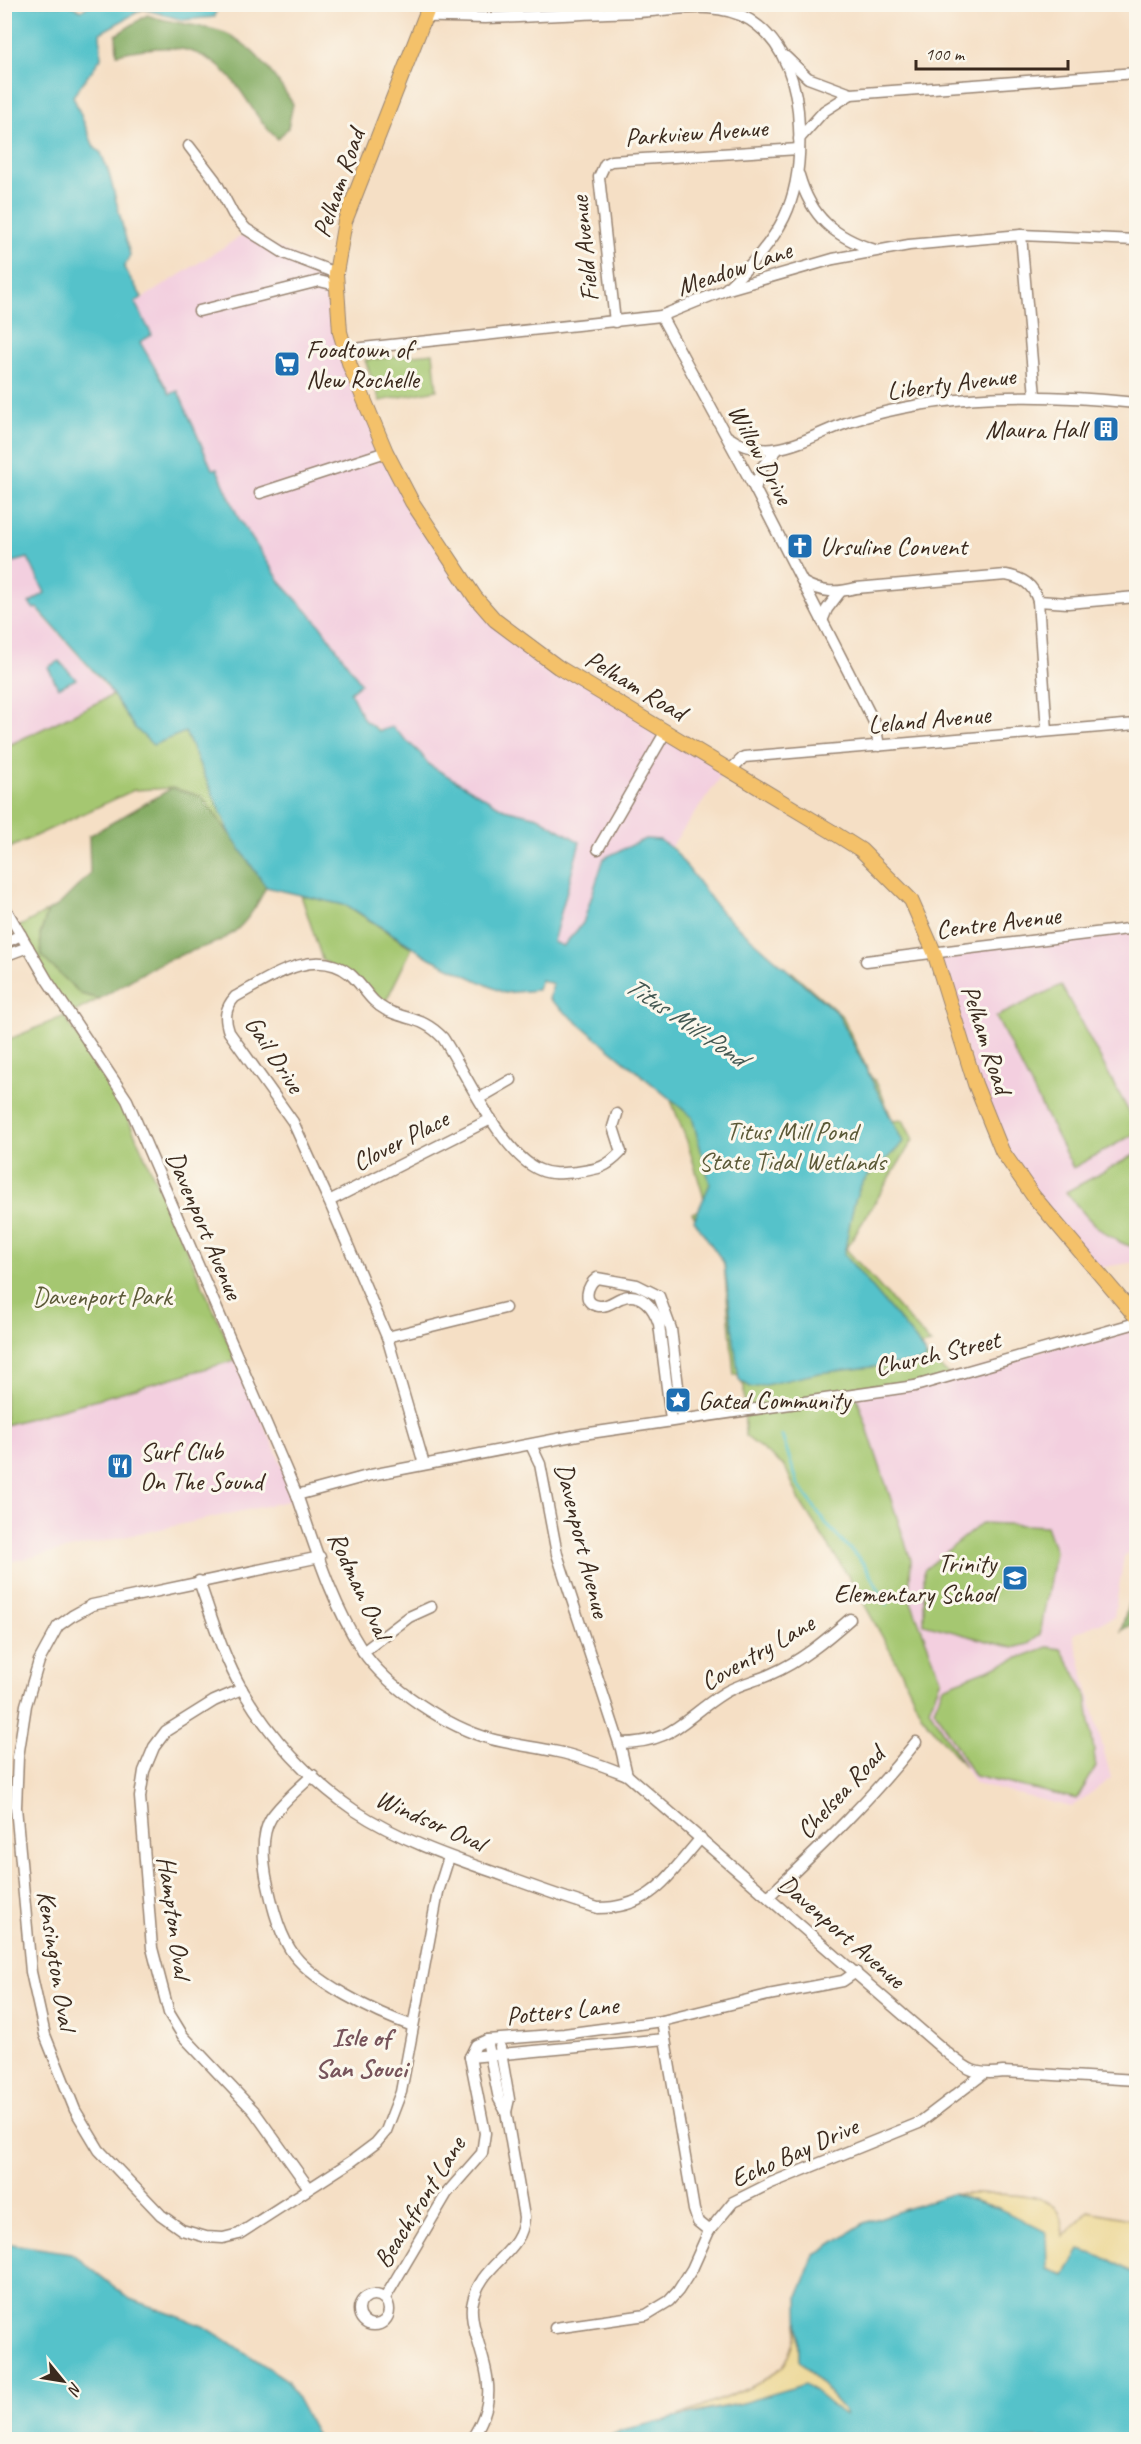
<svg xmlns="http://www.w3.org/2000/svg" width="1141" height="2444" viewBox="0 0 1141 2444" font-family="Caveat,sans-serif">
  <style>
    .built { fill: #f3cfdf }
    .green { fill: #a5c771; stroke: #707848; stroke-width: 1.5 }
    .forest { fill: #84ac63; stroke: #606b40; stroke-width: 1.5 }
    .sand { fill: #eeda9e; stroke: #94825e; stroke-width: 1.5 }
    .water { fill: #55c2ca; stroke: #487674; stroke-width: 1.5 }
    .lines { fill: none; stroke-linecap: round; stroke-linejoin: round }
    .stream { stroke: #55c2ca; stroke-width: 3 }
    .minor-casing { stroke: #988472; stroke-width: 13 }
    .major-casing { stroke: #988472; stroke-width: 16 }
    .minor { stroke: #fff; stroke-width: 10 }
    .major { stroke: #f4c16a; stroke-width: 14 }
    .labels { text-anchor: middle; stroke-width: 6; stroke-linejoin: round; paint-order: stroke }
    .street-label { font-size: 26px; fill: #3b2a1e; stroke: #fbf7ec }
    .poi-label { font-size: 26px; fill: #3b2a1e; stroke: #fbf7ec; text-anchor: start }
    .park-label { font-size: 26px; fill: #5b5937; stroke: #fbf7ec }
    .water-label { font-size: 27px; font-style: italic; fill: #435852; stroke: #fbf7ec }
    .neighbourhood-label { font-size: 27px; font-weight: bold; fill: #77545b; stroke: #fbf7ec }
  </style>
  <rect width="100%" height="100%" fill="#fbf7ec"/>
  <filter id="ink" filterUnits="userSpaceOnUse"><feTurbulence type="fractalNoise" baseFrequency=".0167" numOctaves="2"/><feDisplacementMap in="SourceGraphic" scale="12" xChannelSelector="R" yChannelSelector="G"/><feConvolveMatrix kernelMatrix="1 2 1 2 8 2 1 2 1" color-interpolation-filters="sRGB"/></filter>
  <filter id="wash" filterUnits="userSpaceOnUse"><feTurbulence type="fractalNoise" baseFrequency=".008" numOctaves="4" result="noise"/><feDisplacementMap in="SourceGraphic" scale="24" xChannelSelector="R" yChannelSelector="G"/><feGaussianBlur stdDeviation="1.35" result="paint"/><feColorMatrix in="noise" values="0 0 0 0 0 0 0 0 0 0 0 0 0 0 0 0 0 1.4 0 .05"/><feComposite in="paint" operator="in"/></filter>
  <g filter="url(#wash)">
    <rect width="100%" height="100%" fill="#f5dfc5"/>
    <g class="built">
      <path d="M246 233 334 274 336 318 389 466 491 620 725 771 670 848 660 840 645 839 604 858 583 923 563 946 553 942 538 817 504 809 428 765 421 754 364 720 350 692 361 684 320 625 282 584 239 519 217 469H212L177 391 170 394 139 341 135 303Z"/>
      <path d="M28 558 45 593 30 602 113 695 5 747 4 561 7 564Z"/>
      <path d="M1136 930V1262L1096 1268 1004 1151 931 954Z"/>
      <path d="M1136 1324V1546L1124 1556 1114 1617 1073 1634 1111 1778 1072 1807 975 1784 929 1709 941 1679 909 1597 911 1560 856 1394 915 1386Z"/>
      <path d="M236 1360 297 1499 5 1563V1425Z"/>
    </g>
    <g class="green">
      <path d="M433 353 437 390 380 401 365 360Z"/>
      <path d="M113 695 134 727 185 732 232 837 201 796 172 788 134 790 5 850V747Z"/>
      <path d="M301 895 348 906 412 948 384 1005 322 959Z"/>
      <path d="M48 911 40 935 81 994 99 999 65 1017 120 1101 236 1360 5 1425V1041L65 1016 13 930Z"/>
      <path d="M792 972 842 1016 871 1077C879 1081 887 1110 893 1121L903 1120 913 1140 846 1249 931 1344 920 1346 926 1356 952 1377 856 1394 911 1560 909 1597 941 1679 929 1709 965 1767 922 1716 899 1667 852 1582 801 1503 785 1467 745 1436 744 1386 739 1380 738 1374 734 1375 724 1263 692 1213 699 1210 704 1198 687 1141 670 1098 641 1075Z"/>
      <path d="M1061 985 1136 1125V1133L1073 1168 996 1017Z"/>
      <path d="M1136 1154V1248C1103 1239 1087 1218 1066 1192Z"/>
      <path d="M982 1523 1046 1526 1055 1551 1040 1635 1028 1644 1013 1648 924 1624V1570Z"/>
      <path d="M1047 1647 1061 1649 1086 1693 1096 1767 1077 1799 974 1776 934 1709 943 1687Z"/>
    </g>
    <g class="forest">
      <path d="M147 15C172 24 201 24 225 33 252 44 278 80 293 104L288 128 278 139C261 125 251 105 238 87 205 42 167 43 117 54L116 35Z"/>
      <path d="M172 788 201 796 232 837 266 887C235 953 210 938 155 966 136 976 118 988 99 999L81 994 41 956 40 935 48 911 59 905 90 874 89 836Z"/>
      <path d="M1136 1575V1622L1121 1631 1136 1577Z"/>
    </g>
    <g class="sand">
      <path d="M951 2194C977 2195 1033 2190 1054 2206 1063 2213 1062 2227 1063 2237L1088 2211 1136 2220V2275L1110 2260 1065 2275 1047 2269 998 2208Z"/>
      <path d="M798 2323 799 2359 843 2409 845 2416 839 2413 742 2403 678 2416C705 2405 770 2385 785 2363 793 2351 795 2337 798 2323Z"/>
    </g>
    <g class="water">
      <path d="M4 5H71L81 11 89 5H217L215 17 183 20 143 9 100 33 101 58 73 96 94 147 101 153 109 173 130 255 124 268 142 297 135 303 152 335 140 342 170 394 178 391 212 469H217L239 519 282 584 320 625 361 683 350 692 364 720 379 731 392 727 421 754 429 765 504 809 538 817 580 842 553 942 563 946 583 923 604 858 645 839 660 840 675 851 721 912 838 1014 903 1142C891 1158 875 1166 863 1182 853 1195 848 1236 844 1254L916 1340 926 1356 925 1361 819 1373 752 1388 739 1380 724 1263 694 1220 710 1184 692 1117 549 999 553 984 541 980 537 990 504 993 430 958 348 906 266 887 232 837 185 732 153 745 134 727 107 686 37 608 34 609 29 603 45 593 28 558 7 564 4 560Z"/>
      <path d="M59 661 76 679 58 688 48 667Z"/>
      <path d="M951 2194 998 2208 1046 2232 1047 2269 1065 2275 1080 2250 1110 2260 1136 2275V2439H604L622 2430 742 2403 806 2384 845 2416 843 2409 799 2359 798 2297 815 2255 864 2223Z"/>
      <path d="M5 2243 71 2253 130 2299 204 2326 287 2380 319 2439H5Z"/>
    </g>
    <g class="lines">
      <path class="stream" d="M782 1436 798 1484 828 1526 864 1564 887 1604"/>
    </g>
  </g>
  <g filter="url(#ink)">
    <g class="lines">
      <g class="minor-casing">
        <g id="minor">
          <path d="M426 17C446 16 465 18 485 18 536 17 588 13 639 12 675 10 718 0 750 20 786 43 798 87 799 127 803 203 780 238 726 289"/>
          <path d="M786 57 808 78 851 94 1136 73"/>
          <path d="M799 139 824 111 851 94"/>
          <path d="M189 146 215 180 233 214 246 229 284 253 336 273"/>
          <path d="M799 175C811 217 834 237 875 250"/>
          <path d="M1021 235 1035 396"/>
          <path d="M199 311 319 281 336 285"/>
          <path d="M661 316 755 489 875 724 879 746"/>
          <path d="M615 322 599 177 605 164 611 161 799 149"/>
          <path d="M344 350 661 316 725 290 833 259 909 245 1021 235 1136 240"/>
          <path d="M728 437C771 467 809 435 852 421 943 392 1042 393 1136 403"/>
          <path d="M755 489 762 467 777 450"/>
          <path d="M260 493 386 452"/>
          <path d="M804 583C822 593 837 593 856 588L1006 575C1022 578 1033 584 1038 601L1047 731"/>
          <path d="M1038 601 1068 603 1136 597"/>
          <path d="M822 621 827 609 840 592"/>
          <path d="M730 770 744 757 1136 724"/>
          <path d="M598 849 666 731"/>
          <path d="M4 906 47 980 127 1100 297 1495 371 1475 583 1434 915 1386 1136 1323"/>
          <path d="M4 943 21 935"/>
          <path d="M4 956 28 947"/>
          <path d="M866 961 1136 928"/>
          <path d="M480 1098 511 1080"/>
          <path d="M329 1201 491 1119"/>
          <path d="M387 1337 505 1308"/>
          <path d="M671 1420 659 1324C654 1308 641 1290 621 1298 614 1301 607 1307 599 1306 581 1304 587 1285 597 1278L637 1285 659 1296 671 1329 682 1419"/>
          <path d="M531 1445 540 1464 557 1554 621 1749 627 1775"/>
          <path d="M424 1464 387 1337 329 1201 293 1122 229 1032C224 1018 225 1008 235 997 268 979 314 945 350 974 363 985 370 1002 386 1010 410 1021 423 1017 443 1038 466 1073 502 1155 540 1170 552 1175 564 1173 577 1172 598 1169 606 1168 621 1152L613 1127 617 1114"/>
          <path d="M297 1495C315 1547 332 1604 362 1650 387 1688 448 1727 491 1739 513 1745 536 1747 558 1752 582 1757 604 1766 627 1775L945 2051C967 2069 974 2076 1003 2072L1136 2080"/>
          <path d="M320 1557 92 1605 72 1616 58 1626 39 1661 26 1705 18 1757 16 1807 31 1972 45 2035 75 2110 99 2150 161 2215 182 2230 206 2237 223 2238 239 2234 352 2161 376 2143 386 2131 401 2092 438 1892 449 1857"/>
          <path d="M199 1581C212 1618 223 1657 243 1691 270 1737 310 1780 354 1810 398 1839 450 1857 499 1874 532 1886 564 1898 598 1908 653 1908 668 1875 701 1838"/>
          <path d="M363 1652 409 1617 431 1607"/>
          <path d="M242 1689 214 1701 166 1731 154 1747 144 1771 140 1797 152 1948 169 2013 183 2036 254 2111 309 2188"/>
          <path d="M619 1743C675 1743 682 1719 724 1693 739 1684 756 1681 771 1674 801 1661 826 1640 850 1619"/>
          <path d="M313 1775C299 1788 282 1802 271 1818 261 1834 263 1858 266 1876 271 1900 277 1928 290 1949 309 1981 378 2014 413 2026"/>
          <path d="M769 1896C821 1847 872 1798 916 1742"/>
          <path d="M662 2021 694 2210 698 2222 709 2231"/>
          <path d="M500 2047 509 2099 506 2112"/>
          <path d="M470 2057 476 2045 487 2040 564 2034 662 2021 768 1995 843 1981 856 1972"/>
          <path d="M470 2057 665 2039"/>
          <circle cx="374" cy="2310" r="15"/>
          <path d="M385 2298 447 2193 482 2153 485 2133 470 2057"/>
          <path d="M555 2328 646 2315 669 2301 678 2291 692 2269 709 2231 733 2202 771 2183 919 2123 982 2075"/>
          <path d="M471 2440C497 2401 489 2379 477 2338 474 2327 471 2318 472 2306 479 2262 523 2255 524 2217L506 2112 499 2099 487 2040"/>
        </g>
      </g>
      <g class="major-casing">
        <path id="major" d="M430 4 345 221 336 273 340 332 350 366 386 452 412 502 475 597 495 620 558 667 831 831 861 850 911 900 934 952 975 1084 1002 1151 1034 1197 1136 1317"/>
      </g>
      <use href="#minor" class="minor"/>
      <use href="#major" class="major"/>
    </g>
  </g>
  <defs>
    <g id="supermarket-square" transform="scale(1.35)"><rect x="-9" y="-9" width="18" height="18" rx="4" fill="#1f6fb2" stroke="#fbf7ec"/><path d="M-6-5.5h2.5l.6 2H6L4.5 2H-2.5L-4.4-4H-6ZM-1.5 3.2a1.3 1.3 0 1 0 .1 0ZM3 3.2a1.3 1.3 0 1 0 .1 0Z" fill="#fff"/></g>
    <g id="building-square" transform="scale(1.35)"><rect x="-9" y="-9" width="18" height="18" rx="4" fill="#1f6fb2" stroke="#fbf7ec"/><path d="M-4-6H4V6H1V3H-1V6H-4ZM-2.5-4.3h1.7v1.8h-1.7ZM.8-4.3h1.7v1.8H.8ZM-2.5-1h1.7V.8h-1.7ZM.8-1h1.7V.8H.8Z" fill="#fff"/></g>
    <g id="church-square" transform="scale(1.35)"><rect x="-9" y="-9" width="18" height="18" rx="4" fill="#1f6fb2" stroke="#fbf7ec"/><path d="M-1.2-6h2.4v3.5h3.3v2.4h-3.3V6h-2.4V-.1h-3.3v-2.4h3.3Z" fill="#fff"/></g>
    <g id="sight-square" transform="scale(1.35)"><rect x="-9" y="-9" width="18" height="18" rx="4" fill="#1f6fb2" stroke="#fbf7ec"/><path d="M0-6L1.8-2.2L6-1.7L2.9 1.2L3.7 5.4L0 3.3L-3.7 5.4L-2.9 1.2L-6-1.7L-1.8-2.2Z" fill="#fff"/></g>
    <g id="restaurant-square" transform="scale(1.35)"><rect x="-9" y="-9" width="18" height="18" rx="4" fill="#1f6fb2" stroke="#fbf7ec"/><path d="M-5-6h1v4h1v-4h1v4h1v-4h1v5L-1.5 .5V6h-2V.5L-5-1ZM5-6V6H3V1.5H1.5Q1.5-4 5-6Z" fill="#fff"/></g>
    <g id="school-square" transform="scale(1.35)"><rect x="-9" y="-9" width="18" height="18" rx="4" fill="#1f6fb2" stroke="#fbf7ec"/><path d="M0-5L7-2L0 1L-7-2ZM-4 1L0 2.5L4 1V4Q0 6-4 4Z" fill="#fff"/></g>
  </defs>
  <g fill-rule="evenodd">
    <use href="#supermarket-square" x="287" y="364"/>
    <use href="#building-square" x="1106" y="429"/>
    <use href="#church-square" x="800" y="546"/>
    <use href="#sight-square" x="678" y="1400"/>
    <use href="#restaurant-square" x="120" y="1466"/>
    <use href="#school-square" x="1015" y="1578"/>
  </g>
  <g class="labels">
    <g class="street-label">
      <text transform="translate(696 132) rotate(-4)" y="9">Parkview Avenue</text>
      <text transform="translate(338 183) rotate(-71)" y="9">Pelham Road</text>
      <text transform="translate(584 249) rotate(-96)" y="9">Field Avenue</text>
      <text transform="translate(734 268) rotate(-19)" y="9">Meadow Lane</text>
      <text transform="translate(951 383) rotate(-7)" y="9">Liberty Avenue</text>
      <text transform="translate(761 454) rotate(62)" y="9">Willow Drive</text>
      <text transform="translate(636 685) rotate(31)" y="9">Pelham Road</text>
      <text transform="translate(929 719) rotate(-5)" y="9">Leland Avenue</text>
      <text transform="translate(998 922) rotate(-7)" y="9">Centre Avenue</text>
      <text transform="translate(987 1039) rotate(72)" y="9">Pelham Road</text>
      <text transform="translate(275 1054) rotate(57)" y="9">Gail Drive</text>
      <text transform="translate(400 1140) rotate(-27)" y="9">Clover Place</text>
      <text transform="translate(205 1225) rotate(67)" y="9">Davenport Avenue</text>
      <text transform="translate(937 1353) rotate(-13)" y="9">Church Street</text>
      <text transform="translate(583 1540) rotate(76)" y="9">Davenport Avenue</text>
      <text transform="translate(360 1585) rotate(65)" y="9">Rodman Oval</text>
      <text transform="translate(757 1652) rotate(-30)" y="9">Coventry Lane</text>
      <text transform="translate(840 1792) rotate(-47)" y="9">Chelsea Road</text>
      <text transform="translate(431 1820) rotate(24)" y="9">Windsor Oval</text>
      <text transform="translate(175 1917) rotate(82)" y="9">Hampton Oval</text>
      <text transform="translate(842 1931) rotate(41)" y="9">Davenport Avenue</text>
      <text transform="translate(57 1960) rotate(81)" y="9">Kensington Oval</text>
      <text transform="translate(562 2010) rotate(-6)" y="9">Potters Lane</text>
      <text transform="translate(794 2152) rotate(-24)" y="9">Echo Bay Drive</text>
      <text transform="translate(419 2202) rotate(-58)" y="9">Beachfront Lane</text>
    </g>
    <g class="poi-label">
      <text x="306" y="358">Foodtown of<tspan x="306" dy="30">New Rochelle</tspan></text>
      <text x="1086" y="438" text-anchor="end">Maura Hall</text>
      <text x="820" y="555">Ursuline Convent</text>
      <text x="698" y="1409">Gated Community</text>
      <text x="140" y="1460">Surf Club<tspan x="140" dy="30">On The Sound</tspan></text>
      <text x="996" y="1572" text-anchor="end">Trinity<tspan x="996" dy="30">Elementary School</tspan></text>
    </g>
    <g class="park-label">
      <text x="792" y="1140">Titus Mill Pond<tspan x="792" dy="30">State Tidal Wetlands</tspan></text>
      <text x="102" y="1305">Davenport Park</text>
    </g>
    <g class="water-label">
      <text transform="translate(686 1021) rotate(34)" y="9">Titus Mill-Pond</text>
    </g>
    <g class="neighbourhood-label">
      <text x="361" y="2046">Isle of<tspan x="361" dy="31">San Souci</tspan></text>
    </g>
  </g>
  <rect width="1141" height="2444" fill="none" stroke="#fbf7ec" stroke-width="24"/>
  <g transform="translate(63 2381) rotate(120)" stroke="#fbf7ec" stroke-width="4.5" paint-order="stroke">
  <path d="M0-4.5L10 22L0 15L-10 22Z" fill="#3b2a1e"/>
  <text y="-9" font-size="16" font-weight="bold" text-anchor="middle" fill="#3b2a1e">N</text>
  </g>
  <path d="M916 60v9h152v-9" fill="none" stroke="#3b2a1e" stroke-width="3"/>
  <text x="925" y="60" font-size="18" fill="#3b2a1e" stroke="#fbf7ec" stroke-width="4.5" paint-order="stroke">100 m</text>
</svg>
